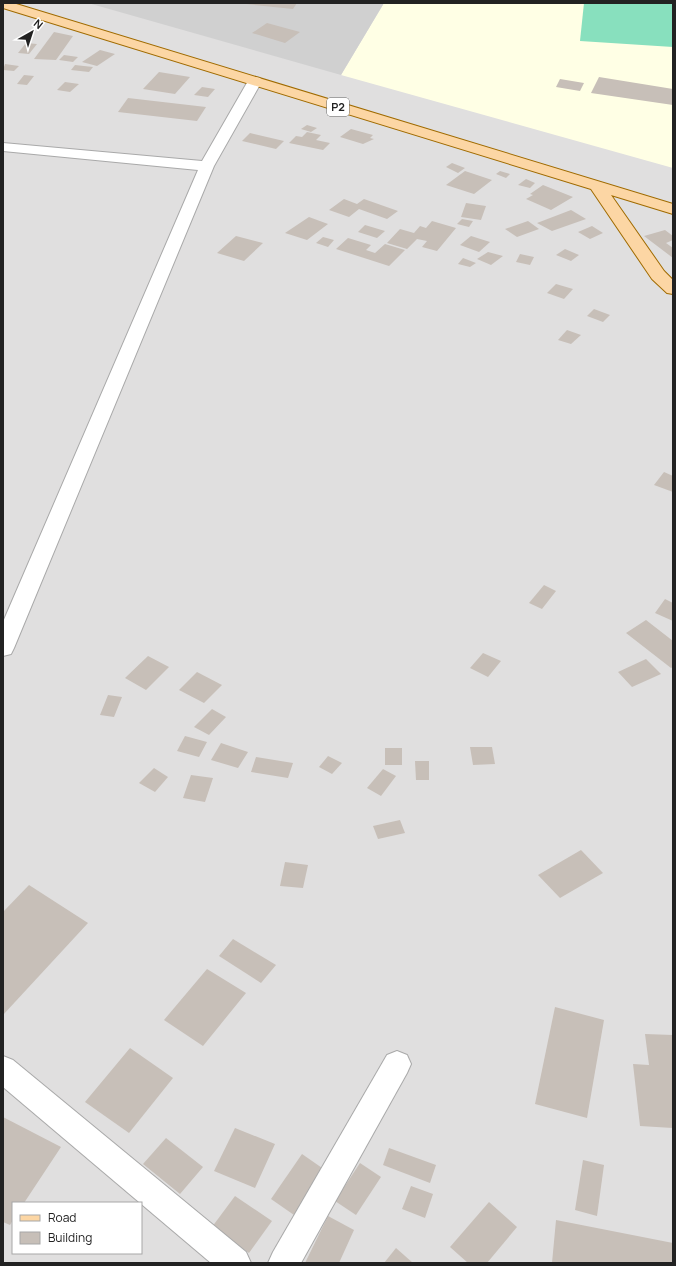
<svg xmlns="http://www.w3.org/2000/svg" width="676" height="1266" viewBox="0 0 676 1266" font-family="Manrope,sans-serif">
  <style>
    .residential { fill: #e0dfdf; fill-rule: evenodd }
    .education { fill: #ffffe5 }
    .religious { fill: #d0d0d0 }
    .pitch { fill: #88e0be }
    .building { fill: #c7bfb8 }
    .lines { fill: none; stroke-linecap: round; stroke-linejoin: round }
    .minor-casing { stroke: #a9a9a9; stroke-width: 2 }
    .major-casing { stroke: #a06b00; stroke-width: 2 }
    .minor { fill: #fff; fill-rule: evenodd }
    .major { fill: #fcd6a4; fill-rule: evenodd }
    .labels { text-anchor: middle; stroke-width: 3; stroke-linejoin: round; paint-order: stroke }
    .shield { fill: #fff; stroke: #646464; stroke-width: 1 }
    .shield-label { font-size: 11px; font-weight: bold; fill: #222 }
  </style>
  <rect width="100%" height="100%" fill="#f2efe9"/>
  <path class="residential" d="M3 3H673V1263H3ZM13 1203H141V1253H13Z"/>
  <path class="education" d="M384 3H673V168L341 75Z"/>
  <path class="religious" d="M88 3H384L341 75Z"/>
  <path class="pitch" d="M584 3H673V47L580 41Z"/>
  <g class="building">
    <path d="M236 3H297L293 9Z"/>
    <path d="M267 23 300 32 285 43 252 33Z"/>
    <path d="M54 32 73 36 56 60 34 59Z"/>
    <path d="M26 43 37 44 29 54 18 53Z"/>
    <path d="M100 50 115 54 97 66 82 62Z"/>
    <path d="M64 55 78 57 73 62 59 60Z"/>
    <path d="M5 64 19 66 14 71 3 70Z"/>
    <path d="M75 65 93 67 89 72 71 70Z"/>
    <path d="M159 72 190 77 175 94 143 89Z"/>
    <path d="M24 75 34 76 27 85 17 84Z"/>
    <path d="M599 77 673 89V105L591 93Z"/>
    <path d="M560 79 584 83 580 91 556 87Z"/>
    <path d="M65 82 79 84 70 92 57 90Z"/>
    <path d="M202 87 215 89 208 97 194 95Z"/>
    <path d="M128 98 206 107 197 121 118 112Z"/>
    <path d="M307 125 317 128 311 132 301 129Z"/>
    <path d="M351 129 373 135 370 138 374 139 363 144 340 137Z"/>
    <path d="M307 132 321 135 316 140 330 143 323 150 289 143 296 136 302 137Z"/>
    <path d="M250 133 284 141 276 149 242 141Z"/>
    <path d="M452 163 465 168 458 173 446 167Z"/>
    <path d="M465 171 492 180 474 194 446 185Z"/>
    <path d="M500 171 510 174 506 178 496 174Z"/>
    <path d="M526 179 535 183 530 188 518 185Z"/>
    <path d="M543 185 573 197 551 210 526 199 533 195 530 194Z"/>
    <path d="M344 199 357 204 364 199 398 211 387 219 359 209 349 217 329 210Z"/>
    <path d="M466 203 486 206 481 220 461 217Z"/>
    <path d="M571 210 586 219 552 231 537 223Z"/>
    <path d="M309 217 328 224 307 240 285 233Z"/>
    <path d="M462 219 473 221 469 227 457 224Z"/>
    <path d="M432 221 456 228 437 251 422 247 427 241 417 239 407 249 387 243 400 229 414 233 420 226 426 228Z"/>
    <path d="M528 221 539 229 517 237 505 229Z"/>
    <path d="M365 225 385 231 377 238 358 232Z"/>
    <path d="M592 226 603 233 590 239 578 232Z"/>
    <path d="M665 230 673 236V240L666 243 673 248V258L644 236Z"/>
    <path d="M236 236 263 243 244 261 217 253Z"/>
    <path d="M471 236 490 242 479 252 460 245Z"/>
    <path d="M323 237 334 240 328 247 316 243Z"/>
    <path d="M348 238 371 245 366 250 375 253 385 244 405 250 389 266 336 249Z"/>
    <path d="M565 249 579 255 571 261 556 255Z"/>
    <path d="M488 252 503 256 491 265 477 259Z"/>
    <path d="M520 254 534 257 530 265 516 262Z"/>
    <path d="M463 258 476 263 470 267 458 264Z"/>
    <path d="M556 284 573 289 564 299 547 293Z"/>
    <path d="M594 309 610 315 603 322 587 316Z"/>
    <path d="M567 330 581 335 571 344 558 340Z"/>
    <path d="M664 472 673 476V492L654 485Z"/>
    <path d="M544 585 556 591 542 609 529 603Z"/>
    <path d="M665 599 673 603V621L655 613Z"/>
    <path d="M646 620 673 641V667L671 668 626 633Z"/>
    <path d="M483 653 501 661 488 677 470 668Z"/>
    <path d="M148 656 169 667 146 690 125 678Z"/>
    <path d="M646 659 661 674 632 687 618 672Z"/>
    <path d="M197 672 222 685 204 703 179 690Z"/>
    <path d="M108 695 122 697 114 717 100 715Z"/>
    <path d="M212 709 226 717 209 735 194 727Z"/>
    <path d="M185 736 207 742 199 757 177 751Z"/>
    <path d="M221 743 248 752 238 768 211 760Z"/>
    <path d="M470 747H492L495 764 473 765Z"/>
    <rect x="385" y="748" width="17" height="17"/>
    <path d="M328 756 342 763 332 774 319 767Z"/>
    <path d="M256 757 293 763 288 778 251 772Z"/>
    <path d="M415 761H429V780H416Z"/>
    <path d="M154 768 168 777 155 792 139 783Z"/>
    <path d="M383 769 396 776 381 796 367 788Z"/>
    <path d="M191 775 213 778 205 802 183 798Z"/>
    <path d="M400 820 405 833 378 839 373 826Z"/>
    <path d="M581 850 603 873 560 898 538 875Z"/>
    <path d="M285 862 308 865 303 888 280 886Z"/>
    <path d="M29 885 88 923 3 1015V912Z"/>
    <path d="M233 939 276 965 261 983 219 956Z"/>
    <path d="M207 969 246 993 203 1046 164 1020Z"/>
    <path d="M555 1007 604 1020 587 1118 535 1104Z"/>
    <path d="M645 1034 673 1035V1128L640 1126 633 1064 649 1065Z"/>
    <path d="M130 1048 173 1078 129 1133 85 1102Z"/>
    <path d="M3 1117 61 1147 24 1203H13V1220L10 1225 3 1222Z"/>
    <path d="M235 1128 275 1144 255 1188 214 1171Z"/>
    <path d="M166 1138 203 1167 180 1194 143 1164Z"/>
    <path d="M389 1148 436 1165 430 1183 383 1165Z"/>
    <path d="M302 1154 325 1170 294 1215 271 1199Z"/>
    <path d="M583 1160 604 1165 597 1216 575 1210Z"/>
    <path d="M360 1163 381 1177 356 1215 335 1201Z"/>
    <path d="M411 1186 433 1194 425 1218 402 1209Z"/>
    <path d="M235 1196 272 1221 249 1253 212 1227Z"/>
    <path d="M489 1202 517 1227 487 1263H468L450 1247Z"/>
    <path d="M328 1216 354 1230 339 1263H305Z"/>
    <path d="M556 1220 673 1243V1263H552Z"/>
    <path d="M396 1248 413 1263H384Z"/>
  </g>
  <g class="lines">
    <g class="minor-casing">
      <g id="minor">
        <path d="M255 77 260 78 262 81 214 166 14 648 11 654 3 656V622L198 170 3 151V143L202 161 248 81 250 78Z"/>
        <path d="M397 1051 407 1055 411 1064 407 1073 301 1263H268L273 1252 387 1055Z"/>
        <path d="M3 1056 13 1060 246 1252 251 1263H211L3 1087Z"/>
      </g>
    </g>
    <g class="major-casing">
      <path id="major" d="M3 3H13L673 204V214L611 195 664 271 673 280V294L667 293 652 279 591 189 3 8Z"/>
    </g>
    <use href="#minor" class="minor"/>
    <use href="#major" class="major"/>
  </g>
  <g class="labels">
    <rect class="shield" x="327" y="98" width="22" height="18" rx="3"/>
    <g class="shield-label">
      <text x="338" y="111">P2</text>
    </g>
  </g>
  <rect width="676" height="1266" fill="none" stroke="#222222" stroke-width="8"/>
  <rect x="12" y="1202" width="130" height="52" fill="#ffffff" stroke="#a7a7a7"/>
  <rect x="20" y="1215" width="20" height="6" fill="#fcd6a4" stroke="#a7a7a7"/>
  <text x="48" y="1222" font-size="12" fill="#222222">Road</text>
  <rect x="20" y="1232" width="20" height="12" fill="#c7bfb8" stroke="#a7a7a7"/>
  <text x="48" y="1242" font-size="12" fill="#222222">Building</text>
  <g transform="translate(32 32) rotate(39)" stroke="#ffffff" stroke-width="3" paint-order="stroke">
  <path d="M0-3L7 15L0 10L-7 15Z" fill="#222222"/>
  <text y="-6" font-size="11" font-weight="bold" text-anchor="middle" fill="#222222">N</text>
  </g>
</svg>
